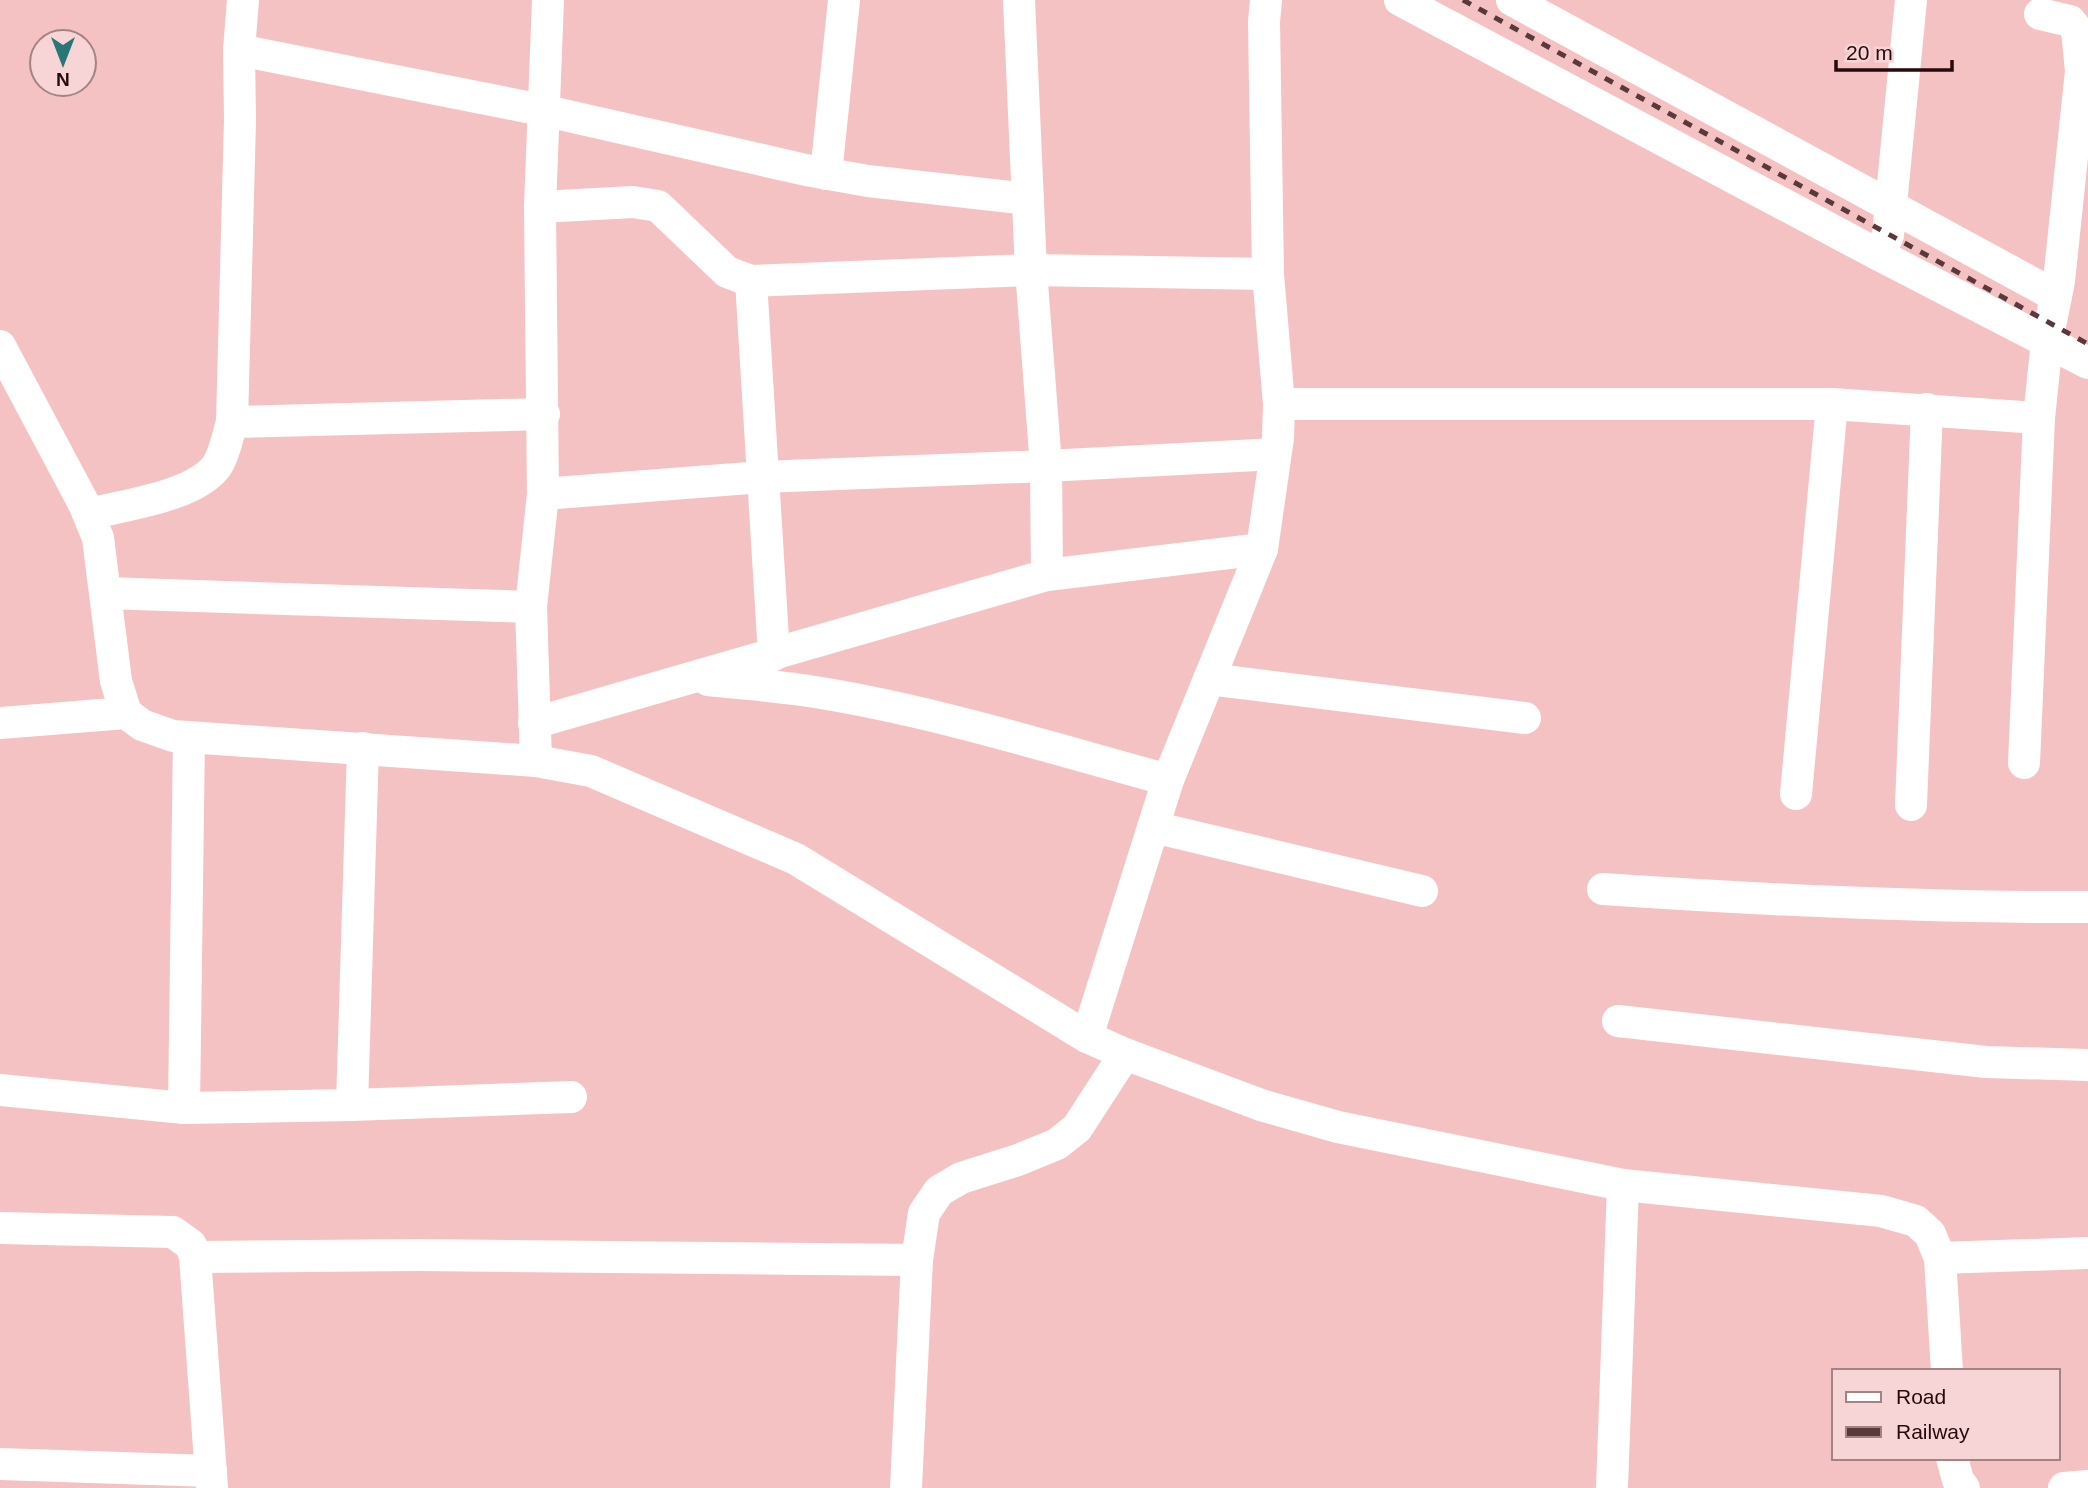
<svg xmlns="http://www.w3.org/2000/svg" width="2088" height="1488" viewBox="0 0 2088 1488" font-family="Arial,sans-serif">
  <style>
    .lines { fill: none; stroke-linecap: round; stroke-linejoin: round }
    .street { stroke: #fff; stroke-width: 32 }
    .rail { stroke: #5b383b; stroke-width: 5; stroke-dasharray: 9 9; stroke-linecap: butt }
  </style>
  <rect width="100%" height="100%" fill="#f5c2c3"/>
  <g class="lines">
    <g class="street">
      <path d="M1019 0 1031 270 1046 466 1047 575"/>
      <path d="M1400 0 1879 255 2088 363"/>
      <path d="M1512 0 2056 296"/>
      <path d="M239 50 542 110 806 170 868 181 1028 199"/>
      <path d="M826 174 844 0"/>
      <path d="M540 207 633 202 658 206 727 272 751 281 1031 270 1268 274"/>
      <path d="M1879 255 1888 235 1911 0"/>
      <path d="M751 281 774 655"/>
      <path d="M0 346 84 504 98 538 116 681 126 713 142 725 173 736 536 761 591 771 796 859 1087 1037 1125 1054 1261 1105 1338 1127 1623 1185 1881 1211 1916 1221 1930 1234 1940 1258 1947 1371"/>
      <path d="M1279 404H1832L2039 418 2024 763"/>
      <path d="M2039 418 2047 341 2059 281 2081 71 2077 30 2070 21 2040 14"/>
      <path d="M232 422 544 414"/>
      <path d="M543 494 762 477 1046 466 1275 454"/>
      <path d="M89 514C124 505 198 496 218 464 225 452 228 435 232 422L240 120 239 50 243 0"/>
      <path d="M105 593 531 607"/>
      <path d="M1209 679 1525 718"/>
      <path d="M708 680C743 684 780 686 815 692 934 711 1051 748 1168 780"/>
      <path d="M0 723 126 713"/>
      <path d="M534 723 1047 575 1262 549"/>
      <path d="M536 761 531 607 543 494 540 207 548 0"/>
      <path d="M1796 794 1832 404"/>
      <path d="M1911 805 1927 409"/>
      <path d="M1153 827 1422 891"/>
      <path d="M1603 889C1765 900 1926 908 2088 907"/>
      <path d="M1618 1021 1986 1062 2088 1065"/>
      <path d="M1087 1037 1168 780 1262 549 1278 438 1279 404 1268 274 1264 22 1266 0"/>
      <path d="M0 1090 184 1108 352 1105 571 1097"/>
      <path d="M352 1105 363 748"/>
      <path d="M184 1108 189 737"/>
      <path d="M0 1228 173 1232 191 1245 195 1257 212 1488"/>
      <path d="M195 1257 417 1255 917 1260"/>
      <path d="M1940 1258 2088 1253"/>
      <path d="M1952 1458 1958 1480 1964 1488"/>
      <path d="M0 1464 211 1471"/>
      <path d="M906 1488 917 1260 924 1213 939 1191 961 1178 1018 1160 1057 1144 1077 1128 1125 1054"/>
      <path d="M1612 1488 1623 1185"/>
      <path d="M2064 1488 2088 1486"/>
    </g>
    <path class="rail" d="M1463 0 2088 344"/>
  </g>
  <rect x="1832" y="1369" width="228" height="91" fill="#f7d4d5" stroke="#a48385" stroke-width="2"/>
  <rect x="1846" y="1392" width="35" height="10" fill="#ffffff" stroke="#a48385" stroke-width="2"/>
  <text x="1896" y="1404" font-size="21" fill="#270a0d">Road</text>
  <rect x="1846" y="1427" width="35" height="10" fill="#5b383b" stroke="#a48385" stroke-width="2"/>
  <text x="1896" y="1439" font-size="21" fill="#270a0d">Railway</text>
  <g transform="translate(63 63) rotate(180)"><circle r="33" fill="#f7d4d5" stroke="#a48385" stroke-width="2"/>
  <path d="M0-5L12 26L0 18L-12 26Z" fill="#2b7576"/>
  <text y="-10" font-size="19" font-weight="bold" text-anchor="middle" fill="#270a0d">N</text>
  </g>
  <path d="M1836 60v10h116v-10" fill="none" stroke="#270a0d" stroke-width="3.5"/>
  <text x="1846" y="60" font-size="21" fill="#270a0d" stroke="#f7d4d5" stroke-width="5" paint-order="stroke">20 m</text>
</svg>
